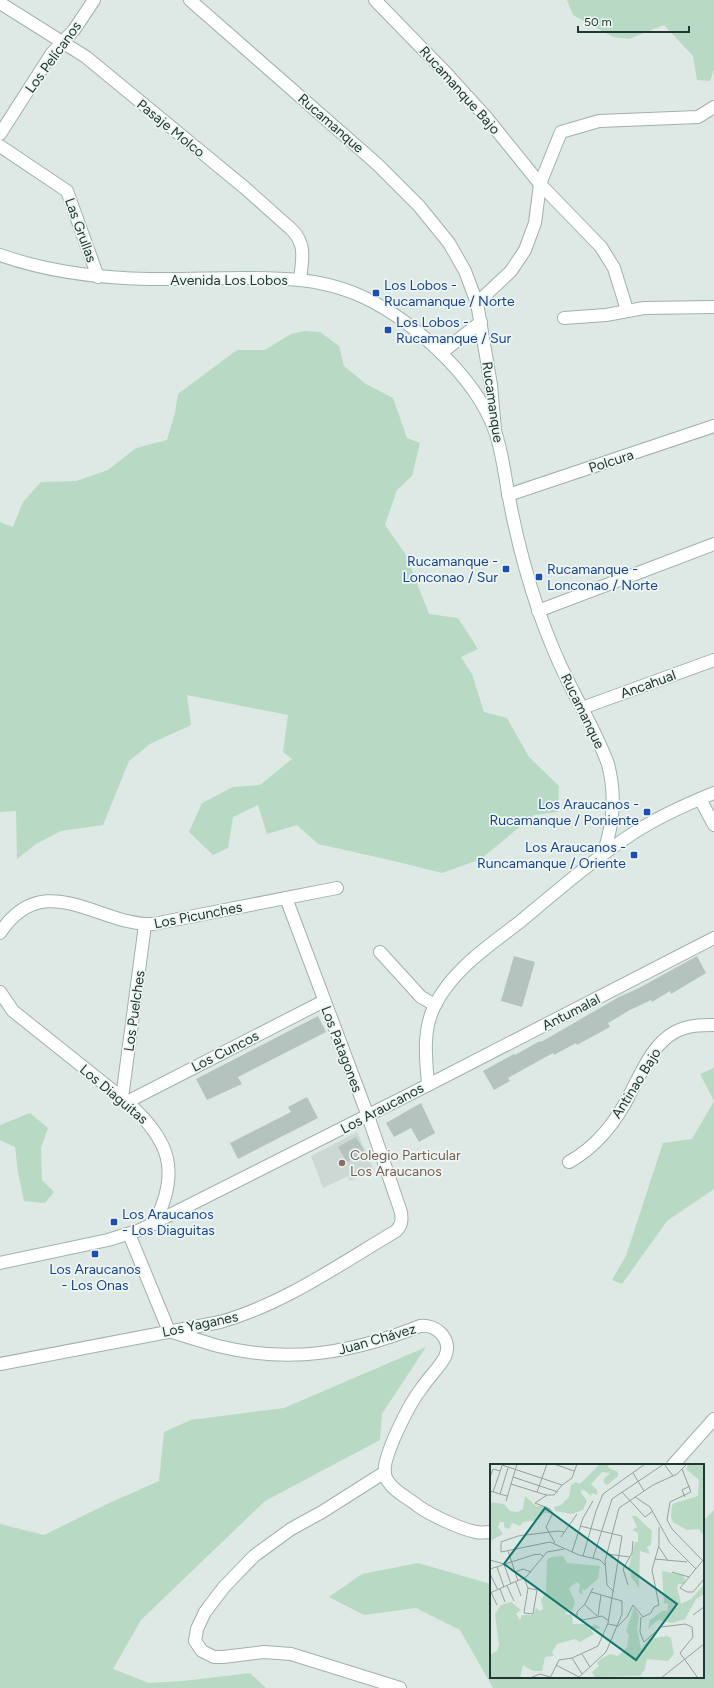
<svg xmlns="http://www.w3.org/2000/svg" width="714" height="1688" viewBox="0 0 714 1688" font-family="Figtree,sans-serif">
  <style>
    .built { fill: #cdd8d4 }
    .green { fill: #b8d9c4 }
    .building { fill: #b4c3be }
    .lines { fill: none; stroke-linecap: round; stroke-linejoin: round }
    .street-casing { stroke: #a2b0ac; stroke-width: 14 }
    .secondary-casing { stroke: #9eb4ae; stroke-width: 14 }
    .street { stroke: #fff; stroke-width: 12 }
    .secondary { stroke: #fff; stroke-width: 12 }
    .transit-dot { fill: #1a4fb4; stroke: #eef6f3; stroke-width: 1.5 }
    .education-dot { fill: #8d6e63; stroke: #eef6f3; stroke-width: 1.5 }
    .labels { text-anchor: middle; stroke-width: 3.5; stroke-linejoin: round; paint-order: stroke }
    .street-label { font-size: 14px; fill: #213733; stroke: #eef6f3 }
    .transit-label { font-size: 14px; fill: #164399; stroke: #eef6f3; text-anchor: start }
    .education-label { font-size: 14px; fill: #785e54; stroke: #eef6f3; text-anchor: start }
    .inset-road { fill: none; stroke: #92a29e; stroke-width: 1 }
    .view { fill: #0f766e; fill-opacity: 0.15; stroke: #0f766e; stroke-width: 2 }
    .inset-edge { fill: none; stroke: #213733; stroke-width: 2 }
  </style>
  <rect width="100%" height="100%" fill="#dee9e5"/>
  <path class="built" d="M357 1132 374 1170 350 1181 348 1176 323 1188 311 1156Z"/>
  <g class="green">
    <path d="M567 0H714V70L710 81 697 80 693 56 664 25 629 39 613 37 573 15Z"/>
    <path d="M304 331 320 332 339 346 344 366 366 384 393 398 407 438 420 443 412 476 397 490 385 525 406 555 429 614 458 618 478 649 461 657 472 674 484 712 507 718 529 757 559 786 558 812 534 815 481 859 442 873 394 861 318 844 297 825 267 834 258 805 233 817 228 848 213 855 189 832 202 803 233 787 260 785 292 759 283 752 288 715 187 695 191 725 150 744 129 761 103 825 61 831 36 844 17 859 16 811 0 812V522L13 527 23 502 41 482 76 481 108 470 136 448 167 440 175 413 178 394 237 350H265L291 334Z"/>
    <path d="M714 1068V1189L667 1221 622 1284 612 1280 626 1256 663 1143 692 1139 714 1101 700 1074Z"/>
    <path d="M30 1113 48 1128 41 1148 42 1180 54 1192 45 1203 24 1201 18 1172 15 1147 0 1140V1125Z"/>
    <path d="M426 1347 382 1414 380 1440 265 1501 141 1620 113 1669 149 1683 183 1681 250 1673 266 1688H0V1524L44 1535 105 1505 159 1481 164 1432 191 1420 284 1408Z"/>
    <path d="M714 1510V1688H493L460 1630 416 1608 364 1615 329 1597 362 1574 418 1563 491 1584V1677H703V1521Z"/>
  </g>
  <g class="building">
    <path d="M514 956 535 962 522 1007 501 1001Z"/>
    <path d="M697 956 706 973 671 994 670 991 652 1002 651 1000 630 1010 608 1023 610 1027 577 1045 576 1043 554 1055 553 1053 533 1064 508 1078 510 1081 494 1090 483 1071 514 1054 515 1055 540 1041 541 1042 619 997 639 988Z"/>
    <path d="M318 1016 326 1032 238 1077 242 1084 207 1100 196 1079Z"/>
    <path d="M307 1097 318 1118 238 1159 230 1143 291 1112 288 1107Z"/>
    <path d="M421 1103 435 1133 419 1142 411 1128 394 1137 386 1123Z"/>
    <path d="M356 1137 365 1152 347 1162 338 1147Z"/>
  </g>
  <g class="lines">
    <g class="street-casing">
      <g id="street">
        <path d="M190 0 377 164 419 206 449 243 465 271 477 303 491 385 495 430"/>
        <path d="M375 0 446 73 486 117 540 184 601 247 614 268 627 310"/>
        <path d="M0 3 86 57 245 188 291 229C307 244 302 260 300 280"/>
        <path d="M0 134 52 53 74 30 94 0"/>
        <path d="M0 146 67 191 98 277"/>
        <path d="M477 303 511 271 525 250 535 223 540 184 561 132 599 121 698 117 714 107"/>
        <path d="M564 318 606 315 644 308 714 307"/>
        <path d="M441 353 481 322"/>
        <path d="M508 495 714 426"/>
        <path d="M538 611 714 544"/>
        <path d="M582 708 714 660"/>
        <path d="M700 799 714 825"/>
        <path d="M0 933C44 866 99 926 153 924L337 888"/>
        <path d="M380 952 421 997 435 1005"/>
        <path d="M0 992 13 1011 127 1102C170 1140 181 1171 154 1224"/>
        <path d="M428 1085 714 938"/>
        <path d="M122 1098 145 925"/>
        <path d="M127 1102 324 1001"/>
        <path d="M569 1162C598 1146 618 1119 632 1090 643 1069 654 1043 675 1032 688 1025 701 1025 714 1025"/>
        <path d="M129 1234 169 1331C185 1336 201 1341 218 1346 290 1364 352 1353 420 1326 436 1324 453 1339 445 1357 439 1368 428 1378 421 1389 410 1403 381 1458 385 1475 389 1489 407 1497 418 1506 431 1515 460 1529 476 1532 481 1533 486 1532 491 1532"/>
        <path d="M0 1364 220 1322C284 1304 340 1264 396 1231 402 1225 402 1220 401 1212L368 1116 286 898"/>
        <path d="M673 1465 714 1419"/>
        <path d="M385 1472 322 1512 291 1529 254 1556 224 1587 205 1612 197 1629 195 1641 202 1651 214 1657H223L264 1652 291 1654 400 1688"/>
      </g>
    </g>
    <g class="secondary-casing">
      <g id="secondary">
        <path d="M0 255C48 272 98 278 149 279 199 280 250 275 300 280 319 282 336 286 354 293 408 315 475 375 495 431 503 454 505 479 510 503 517 539 526 574 538 609 546 632 555 655 566 677 580 706 597 734 608 764 616 795 614 824 603 854"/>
        <path d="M0 1263 108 1240 140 1230 428 1085C426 1058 422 1030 435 1005 453 969 490 945 521 921 558 890 595 858 635 832 660 816 687 804 714 793"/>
      </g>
    </g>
    <use href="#street" class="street"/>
    <use href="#secondary" class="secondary"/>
  </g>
  <g class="transit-dot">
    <rect x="372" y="289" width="8" height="8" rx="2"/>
    <rect x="384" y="326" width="8" height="8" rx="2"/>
    <rect x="502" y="565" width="8" height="8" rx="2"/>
    <rect x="535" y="573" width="8" height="8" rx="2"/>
    <rect x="643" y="808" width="8" height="8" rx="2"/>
    <rect x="630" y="851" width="8" height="8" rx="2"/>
    <rect x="110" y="1218" width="8" height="8" rx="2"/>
    <rect x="91" y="1250" width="8" height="8" rx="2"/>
  </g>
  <circle class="education-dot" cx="342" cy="1163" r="4"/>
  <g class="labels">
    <g class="street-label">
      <text transform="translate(53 57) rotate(-54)" y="5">Los Pelícanos</text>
      <text transform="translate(460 90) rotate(48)" y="5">Rucamanque Bajo</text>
      <text transform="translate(331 123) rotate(41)" y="5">Rucamanque</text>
      <text transform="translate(171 128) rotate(39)" y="5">Pasaje Molco</text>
      <text transform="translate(81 230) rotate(70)" y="5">Las Grullas</text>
      <text x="229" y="285">Avenida Los Lobos</text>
      <text transform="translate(493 402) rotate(82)" y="5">Rucamanque</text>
      <text transform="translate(611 461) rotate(-18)" y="5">Polcura</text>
      <text transform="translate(648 684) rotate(-20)" y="5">Ancahual</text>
      <text transform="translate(583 711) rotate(64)" y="5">Rucamanque</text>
      <text transform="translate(198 915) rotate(-11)" y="5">Los Picunches</text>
      <text transform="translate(134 1011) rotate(-82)" y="5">Los Puelches</text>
      <text transform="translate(571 1012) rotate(-27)" y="5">Antumalal</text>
      <text transform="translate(342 1049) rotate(69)" y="5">Los Patagones</text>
      <text transform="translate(225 1051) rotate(-27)" y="5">Los Cuncos</text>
      <text transform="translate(636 1083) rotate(-58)" y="5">Antinao Bajo</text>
      <text transform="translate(114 1094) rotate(40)" y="5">Los Diaguitas</text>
      <text transform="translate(382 1108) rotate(-28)" y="5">Los Araucanos</text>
      <text transform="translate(200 1324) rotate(-12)" y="5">Los Yaganes</text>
      <text transform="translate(377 1339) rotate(-16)" y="5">Juan Chávez</text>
    </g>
    <g class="transit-label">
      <text x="384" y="290">Los Lobos -<tspan x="384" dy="16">Rucamanque / Norte</tspan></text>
      <text x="396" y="327">Los Lobos -<tspan x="396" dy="16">Rucamanque / Sur</tspan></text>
      <text x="498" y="566" text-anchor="end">Rucamanque -<tspan x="498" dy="16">Lonconao / Sur</tspan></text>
      <text x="547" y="574">Rucamanque -<tspan x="547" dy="16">Lonconao / Norte</tspan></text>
      <text x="639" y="809" text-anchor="end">Los Araucanos -<tspan x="639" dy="16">Rucamanque / Poniente</tspan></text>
      <text x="626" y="852" text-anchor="end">Los Araucanos -<tspan x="626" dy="16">Runcamanque / Oriente</tspan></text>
      <text x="122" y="1219">Los Araucanos<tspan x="122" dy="16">- Los Diaguitas</tspan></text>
      <text x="95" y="1274" text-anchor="middle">Los Araucanos<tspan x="95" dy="16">- Los Onas</tspan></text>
    </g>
    <g class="education-label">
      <text x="350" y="1160">Colegio Particular<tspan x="350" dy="16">Los Araucanos</tspan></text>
    </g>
  </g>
  <g transform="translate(490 1464)">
    <rect width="214" height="214" fill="#dee9e5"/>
    <path d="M110 0H118L119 4 128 8V12L117 21 115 20 113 16 120 9 112 8 101 20 107 26V31L102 29 101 32 94 26 90 27 97 37 93 46 82 50 65 47 64 43 71 41 79 33 81 21 86 18 89 20 92 18ZM199 0H214V72L209 65 197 66 183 58 181 53 182 41 185 39 208 32 209 16 196 5ZM35 32 46 42H57L61 49H54L48 56 33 58 30 62 22 59 19 65 14 63V58H10L8 63 13 70 0 77V38L14 40 20 47 28 48 33 45ZM142 52H146L162 67 161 81 157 83 160 90 150 87 149 124 141 113V106H138L145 78H148V69L142 66 147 63ZM73 92 77 99 110 102 108 115 95 126 92 125 93 131 89 129 90 120 87 118 79 124 85 138 82 147 79 145 75 150 82 151 83 160H97L99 165 105 160 111 164 101 166 104 170 90 178 85 175 67 180 62 188 64 192 55 193 52 207H43L33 201 30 214H0V191L7 187 9 181 5 150 11 141 21 138 31 146 26 150 30 156 32 151H43L46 144 50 147 53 145 51 136 56 128 57 96 61 93ZM172 107 193 111 195 115 194 120H188L187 123 191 140 201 135 214 121V130L206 135 195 155 182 159 168 156 158 165 160 156 172 147H177L178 143V140L174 139ZM144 143 149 152 147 164 151 185 159 175 177 172 181 174 184 190 178 197 157 195 155 205 150 212 105 213 102 208 109 202 107 199 111 195 120 190 128 192 137 183 139 171 136 168Z" fill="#b8d9c4"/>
    <path class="inset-road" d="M9 0 72 21M64 0 84 7M174 0 183 12M192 5 201 28 180 38 177 56 182 65 213 97M143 9 154 27M0 13 3 5 10 7M23 13 68 28M21 20 56 31H64L72 21M72 21 82 14 87 0M0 27 17 32M3 28 12 2M47 28 57 0M132 28 155 53 163 47M10 30 18 4M57 31 45 39 60 45 63 49 56 63 65 79M145 33 160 43 180 79 206 105M195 33 192 26 200 22M16 37 27 0M74 68 68 67 28 72 11 78V88L60 78 89 91 110 96 115 101M71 73 87 50M169 83 178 97M18 87 28 117M82 88 93 54 103 37M117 90 140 93M93 92 106 47 113 30 155 0M103 94 122 35 174 0M165 95 197 98M214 95 190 124 197 128H203L214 115M0 96 14 100 21 120M7 103 14 123M0 105 43 91 50 90 53 92M25 108 33 105 41 108M182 108 199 113M0 110 8 126M34 114 38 124 34 149 43 150 47 126 38 124M26 118 31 132M138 121 133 105 142 89 143 77M17 122 24 137M103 124 95 140 87 148V153L93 156 112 152 119 157M10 125 15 138M0 126 7 141M124 128 117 121 115 97 129 44 163 21 187 10 197 0M0 129 36 113 57 88 74 85M95 141 107 152M203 151 214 143M108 152 111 131M151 153 150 168 154 178 171 163 195 160 202 163 203 173 190 189 208 214M118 160 128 162 137 153 143 141 153 153 161 149 164 143 169 141 162 106 169 81V63M92 190 100 203M82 194 92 210M66 201 89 213M40 214 50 210 60 213M60 214 69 196 82 194 108 182 118 159 132 72 90 62M88 214 116 188 132 150V137L101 128M171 214 214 180"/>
    <path class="view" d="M55 44 187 140 146 196 14 100Z"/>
    <rect width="214" height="214" class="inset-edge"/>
  </g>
  <path d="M578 26v6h111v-6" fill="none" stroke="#213733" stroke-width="2"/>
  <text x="584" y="26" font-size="12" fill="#213733" stroke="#eef6f3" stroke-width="3" paint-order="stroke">50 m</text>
</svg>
